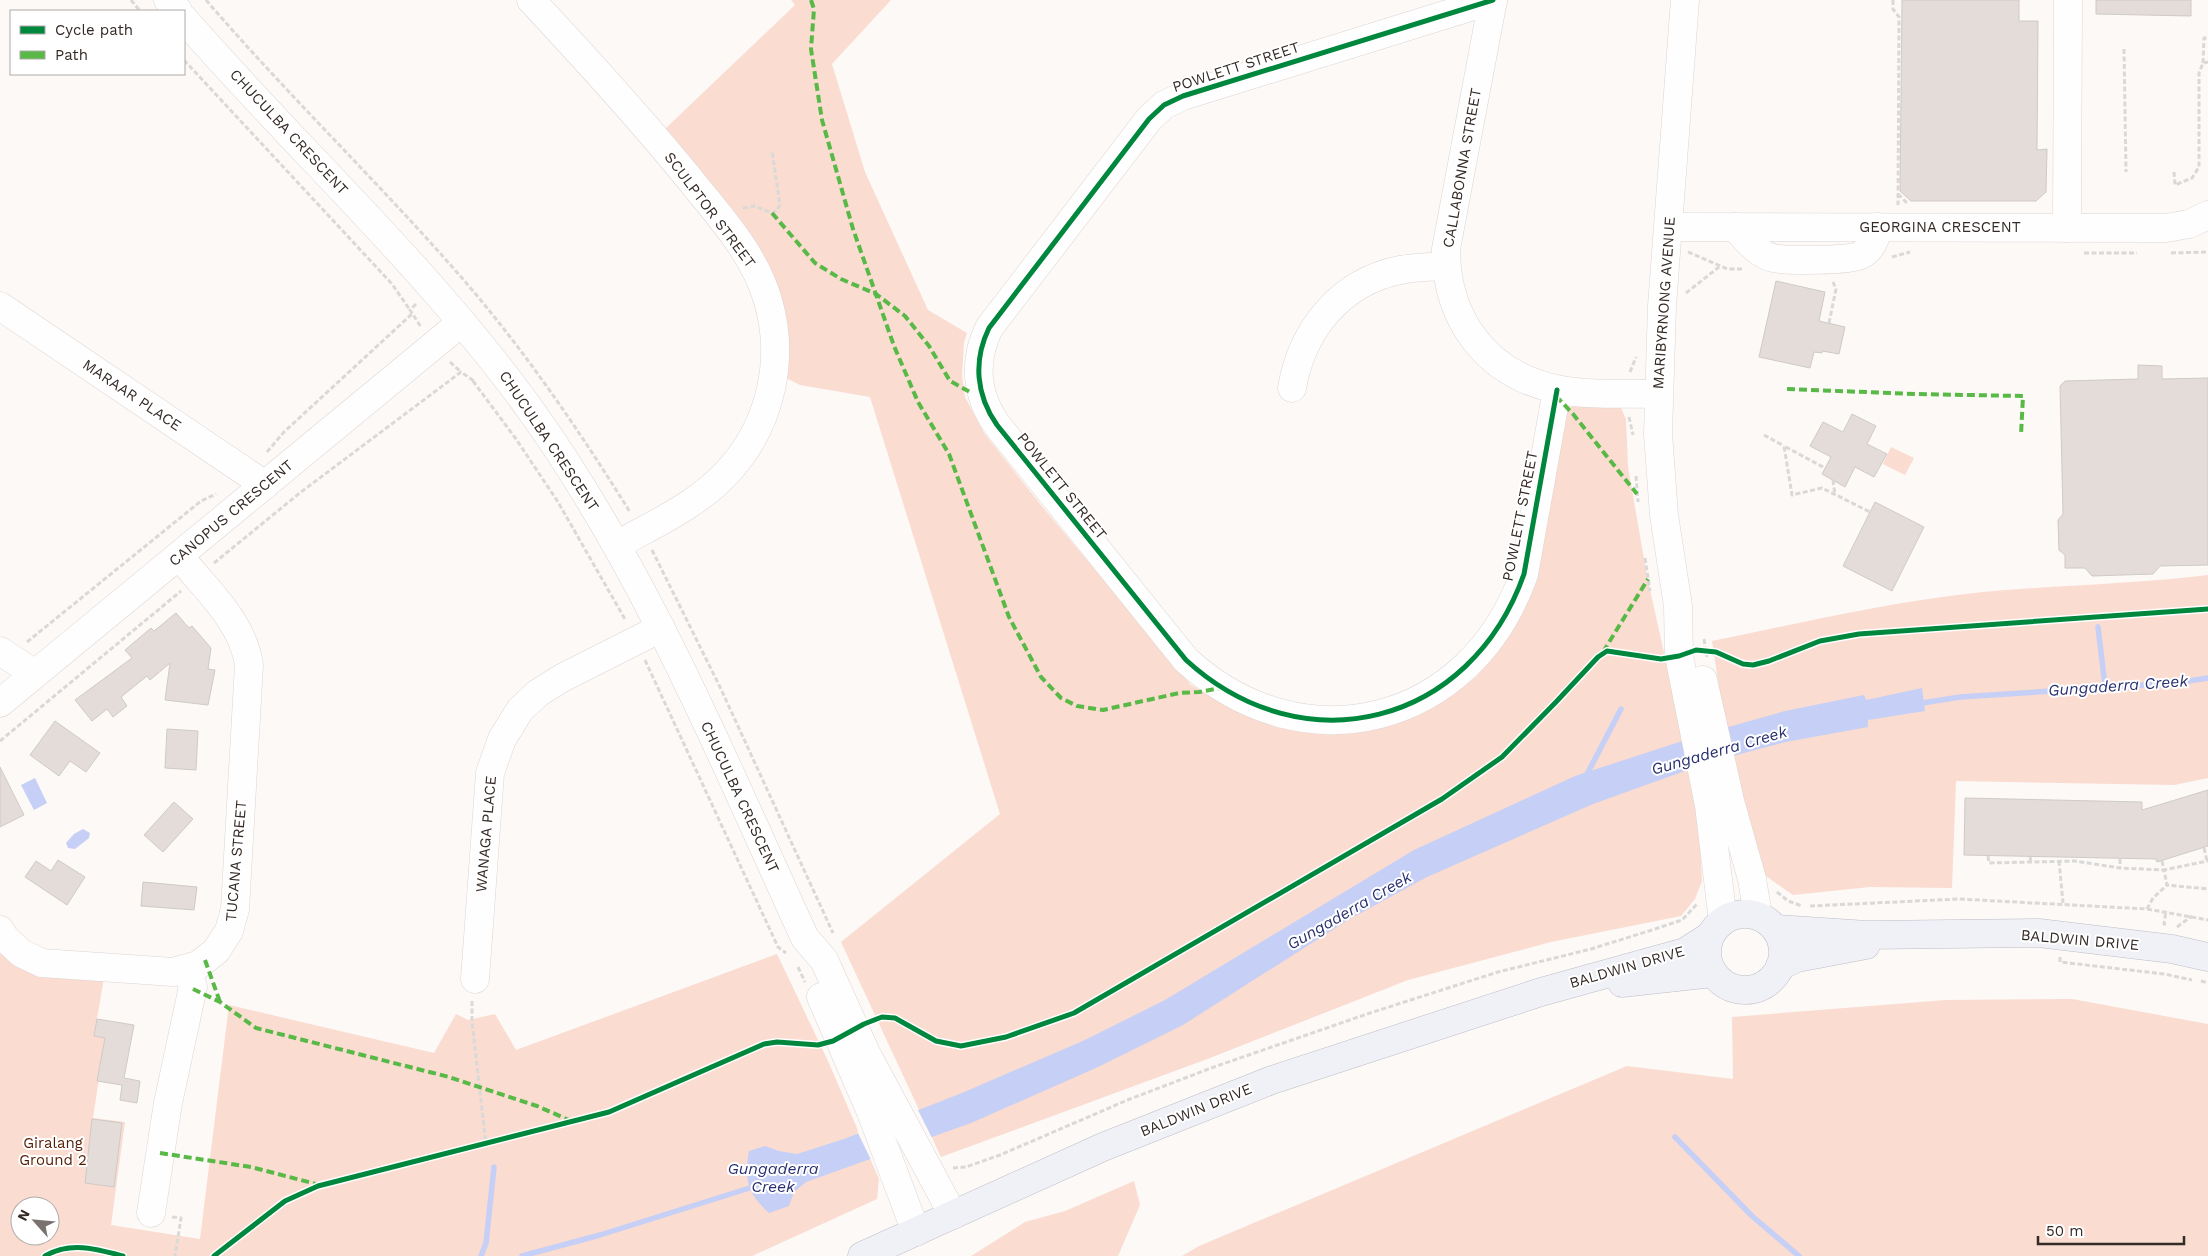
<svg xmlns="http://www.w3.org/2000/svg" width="2208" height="1256" viewBox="0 0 2208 1256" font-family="'Work Sans',sans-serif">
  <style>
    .green { fill: #fadcd1; fill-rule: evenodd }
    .water { fill: #c6cff5 }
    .pier { fill: #fcf9f7 }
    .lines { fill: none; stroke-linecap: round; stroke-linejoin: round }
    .stream { stroke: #c6cff5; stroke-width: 5.5 }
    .building { fill: #e3dcd9; stroke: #d0cac7 }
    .minor-casing { stroke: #dcd5d2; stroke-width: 29 }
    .major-casing { stroke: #bdbdc6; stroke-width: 29 }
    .path { stroke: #dad9d8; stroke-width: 3; stroke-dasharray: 5 2.5; stroke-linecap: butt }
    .minor { stroke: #fffefe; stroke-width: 28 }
    .major { stroke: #f0f1f7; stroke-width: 28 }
    .quiet { stroke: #58b947; stroke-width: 4; stroke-dasharray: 8 4; stroke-linecap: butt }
    .cycleway-casing { stroke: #fff; stroke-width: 8 }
    .cycleway { stroke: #00873e; stroke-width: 5 }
    .labels { text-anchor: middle; stroke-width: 4; stroke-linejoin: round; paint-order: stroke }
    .street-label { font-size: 15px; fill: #342a26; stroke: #fff }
    .park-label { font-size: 15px; fill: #541e05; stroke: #fff }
    .water-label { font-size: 16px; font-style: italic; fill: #28306f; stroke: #fff }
  </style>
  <rect width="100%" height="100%" fill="#fcf9f7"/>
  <g class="green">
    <path d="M791 0H891L832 64 865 172 928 310 967 333 964 342 962 375 965 397 984 433 1041 505 1191 685 1239 713 1275 727 1331 735 1379 728 1432 708 1476 677 1501 647 1524 609 1537 568 1562 418 1570 407C1588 403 1605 401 1621 408L1626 419 1628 467 1647 576 1698 807 1702 881 1695 899 1681 916 1551 942 1408 980 1210 1058 941 1157 841 942 1000 814 870 397 800 385 782 376 786 345 665 129 795 5Z"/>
    <path d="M1891 447 1914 458 1905 475 1883 464Z"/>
    <path d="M2208 575V778L2174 785 1956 781 1952 888 1870 887 1793 895 1763 874 1741 798 1720 694 1712 641C1796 624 1880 604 1966 594 2046 585 2128 585 2208 575Z"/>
    <path d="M0 954 36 973 104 978 94 1036 105 1038 93 1118 125 1122 111 1225 200 1239 229 1005 434 1053 456 1014 468 1020 495 1014 516 1050 777 954 828 1061 879 1179 877 1199 752 1256H0ZM20 1206H50V1236H20Z"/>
    <path d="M2072 999 2208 1024V1256H1182L1199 1246 1627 1066 1733 1079 1732 1017 1946 1000Z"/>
    <path d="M1134 1181 1140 1205 1118 1256H971L1025 1222 1065 1211Z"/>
  </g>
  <g class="water">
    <path d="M1922 688 1925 711 1868 720V727L1786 742 1710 762 1593 804 1427 877 1348 920 1183 1025 1096 1068 971 1123 806 1182 794 1192 789 1206 769 1213C747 1193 744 1180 749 1151L765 1146 779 1151 797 1154 844 1139 962 1093 1085 1040 1165 1000 1414 850 1575 776 1707 733 1785 711 1864 695 1866 700Z"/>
    <path d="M35 778 47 803 34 810 21 785Z"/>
    <path d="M83 829 90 833 89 838 75 849 68 848 66 843 74 834Z"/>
  </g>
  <path class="pier" d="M917 1108 933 1140 872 1162 857 1131Z"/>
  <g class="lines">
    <g class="stream">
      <path d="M2098 627 2105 686"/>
      <path d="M1916 704 1960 697 2175 683 2208 678"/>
      <path d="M1585 778 1621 709"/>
      <path d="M1675 1137 1752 1216 1799 1256"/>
      <path d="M481 1256 486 1243 494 1167"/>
      <path d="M522 1256 600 1235 756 1186"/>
    </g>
  </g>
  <g class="building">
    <path d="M1902 0H2019V21H2038L2037 150 2047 149 2046 192 2036 201H1911L1900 191Z"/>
    <path d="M2096 0H2191V16L2096 14Z"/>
    <path d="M1776 281 1825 292 1819 321 1845 327 1839 354 1822 351V353L1814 352 1810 368 1759 357Z"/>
    <path d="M2138 365 2162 366V379L2208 378V565L2160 566 2153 574 2092 576 2085 568H2065V555L2059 550 2058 520 2063 514 2060 386 2065 381 2138 379Z"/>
    <path d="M1852 414 1876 426 1867 444 1887 454 1874 477 1855 467 1845 487 1822 474 1831 457 1810 446 1823 422 1843 432Z"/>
    <path d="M1875 502 1924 527 1892 591 1843 566Z"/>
    <path d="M176 613 189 628 192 626 211 648 208 669 215 670 208 705 165 700 170 663 150 680 147 676 121 697 127 706 113 717 107 709 92 721 75 700 132 658 125 650 151 628 154 631Z"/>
    <path d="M55 721 100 753 86 772 70 761 59 776 30 755Z"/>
    <path d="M167 729 198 731 196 770 165 768Z"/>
    <path d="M0 767 24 815 0 827Z"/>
    <path d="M2208 790V846L2157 862 2156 859 1964 855 1965 798 2142 802V810Z"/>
    <path d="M174 802 193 819 163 852 144 835Z"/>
    <path d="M58 860 85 877 67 905 25 877 36 861 51 871Z"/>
    <path d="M143 882 197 887 194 910 141 906Z"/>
    <path d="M97 1019 134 1025 124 1078 140 1081 137 1103 120 1100 122 1085 97 1081 105 1038 94 1036Z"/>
    <path d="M92 1119 122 1123 114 1187 85 1183Z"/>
  </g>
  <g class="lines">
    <g class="minor-casing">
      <g id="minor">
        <path d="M168 0 178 11"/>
        <path d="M531 0C588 61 644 122 696 187 724 221 756 258 768 301 785 358 771 422 732 467 702 503 656 523 617 545"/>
        <path d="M1493 0 1183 96 1164 105 1149 119 989 328C973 361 976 395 997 425L1186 660C1304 768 1471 725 1524 574L1557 390"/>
        <path d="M1493 0 1446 249C1446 319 1486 374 1556 389 1588 396 1625 393 1658 394"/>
        <path d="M1685 0 1662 306 1658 434 1664 515 1678 606 1679 656 1709 805 1723 921"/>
        <path d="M184 19C297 149 425 265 527 405 645 568 721 756 805 938L824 960 866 1053 953 1215"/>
        <path d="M1669 227 2166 228 2189 224 2208 215"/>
        <path d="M1735 227C1745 238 1757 254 1773 258 1786 261 1849 261 1861 255 1872 249 1876 239 1877 227"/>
        <path d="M2067 228 2068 0"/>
        <path d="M0 306 265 485"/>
        <path d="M1292 388C1302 330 1340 282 1400 270 1415 267 1431 267 1446 266"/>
        <path d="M0 651 35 674"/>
        <path d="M1703 680 1730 801 1752 879 1758 916"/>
        <path d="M0 703 462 322"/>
        <path d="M0 930 5 938 21 953 42 963 173 972 198 965 216 951 229 931 235 909 249 665C243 622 206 589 179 556"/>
        <path d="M475 979 490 773 502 739 520 710 538 693 562 678 661 628"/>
        <path d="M821 997 871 1112 916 1232"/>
        <path d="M151 1213 168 1103 193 987 187 969"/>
      </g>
    </g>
    <g class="major-casing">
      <g id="major">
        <circle cx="1745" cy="952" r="38"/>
        <path d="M1776 929 1867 935 2039 933 2172 949 2208 957"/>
        <path d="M1780 966 1797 958 1866 945"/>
        <path d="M1622 983 1713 973"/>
        <path d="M862 1256 1103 1147 1272 1080 1541 992 1685 952 1710 936"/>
      </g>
    </g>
    <g class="path">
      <path d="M131 0 140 11"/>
      <path d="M206 0C286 93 374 178 455 270 521 345 577 427 630 512"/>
      <path d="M1893 0V9L1899 17 1898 205"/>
      <path d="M2124 49 2126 172"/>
      <path d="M184 60 392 284 410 310"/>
      <path d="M2203 63 2204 38H2208"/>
      <path d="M2174 172 2175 185 2192 178 2199 167V73L2203 63 2208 62"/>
      <path d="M1898 194 1908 204"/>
      <path d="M743 208 754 206 772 213 776 211 780 205 772 151"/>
      <path d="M1688 252 1727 269H1743"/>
      <path d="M2084 253H2137"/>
      <path d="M2171 253 2208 252"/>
      <path d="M1892 257 1910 252"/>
      <path d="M1686 293 1719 267"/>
      <path d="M416 304 410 310 421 327"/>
      <path d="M1829 323 1836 289 1833 282"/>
      <path d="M450 362 461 372"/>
      <path d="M1630 372 1636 357"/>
      <path d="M473 381 516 439 558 502 626 621"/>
      <path d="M1629 417 1633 435"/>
      <path d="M1764 435 1784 446"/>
      <path d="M267 452 284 432 413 313"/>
      <path d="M1823 467 1784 446 1792 495 1822 488 1870 512"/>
      <path d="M1636 476 1638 502"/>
      <path d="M1833 480 1835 495"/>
      <path d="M652 550 720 687 833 933"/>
      <path d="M1645 558 1650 591"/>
      <path d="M214 563 301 492 461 372 474 381"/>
      <path d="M1704 639 1707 657"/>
      <path d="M27 642 201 501 216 494"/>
      <path d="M645 660 778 947 786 953"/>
      <path d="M0 741 181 591"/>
      <path d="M2204 848 2207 861"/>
      <path d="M1988 856 1989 863 2075 861 2120 868 2164 870 2167 885 2208 889"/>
      <path d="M2030 857 2031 862"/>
      <path d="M2120 859V868"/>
      <path d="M2059 861 2063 903"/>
      <path d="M2162 861 2164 870 2208 861"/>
      <path d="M1777 892 1788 901 1802 906"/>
      <path d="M1810 906 1959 899 2147 909 2208 920"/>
      <path d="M2147 909 2153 898 2167 885"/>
      <path d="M2166 924H2164L2166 911"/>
      <path d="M2177 927 2192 916"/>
      <path d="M2060 957V962L2164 974 2192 980"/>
      <path d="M798 967 805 982"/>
      <path d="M2201 981 2208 983"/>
      <path d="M472 1001V1022L486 1144"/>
      <path d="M953 1168 966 1167 1000 1155 1130 1099 1214 1067 1370 1013 1498 972 1591 949 1652 930 1682 920 1697 904"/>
      <path d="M172 1217 181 1218 175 1256"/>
    </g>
    <use href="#minor" class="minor"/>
    <use href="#major" class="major"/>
    <g class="quiet">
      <path d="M811 0 814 9 811 49 822 120 853 229 894 346 918 402 949 454 1009 617 1041 677 1061 698 1077 706 1103 710 1179 693 1199 692 1220 688"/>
      <path d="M772 213 815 263 841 279 876 294 905 316 929 346 950 381 970 392"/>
      <path d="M1787 389 1915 394 2023 396 2021 435"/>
      <path d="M1556 396 1573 414 1637 494"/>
      <path d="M1603 652 1648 579"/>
      <path d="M205 960 220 1002"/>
      <path d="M193 989 220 1002 256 1028 449 1077 537 1106 571 1121"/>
      <path d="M160 1153 251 1167 320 1185"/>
    </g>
    <g class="cycleway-casing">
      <g id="cycleway">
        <path d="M1493 0 1183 96 1164 105 1149 119 989 328C973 361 976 395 997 425L1186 660C1304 768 1471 725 1524 574L1557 390"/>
        <path d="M45 1256C70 1241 97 1249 123 1256"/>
        <path d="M214 1256 285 1201 318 1186 609 1112 764 1044 777 1042 818 1045 833 1041 864 1024 882 1017 895 1018 936 1041 961 1046 1006 1037 1074 1013 1442 799 1502 757 1556 702 1598 657 1607 651 1661 659 1679 656 1696 650 1716 652 1743 664 1753 665 1769 661 1820 641 1859 634 2208 609"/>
      </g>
    </g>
    <use href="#cycleway" class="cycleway"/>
  </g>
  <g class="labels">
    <g class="street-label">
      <text transform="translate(1236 67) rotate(-18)" y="5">POWLETT STREET</text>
      <text transform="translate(289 132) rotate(47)" y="5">CHUCULBA CRESCENT</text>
      <text transform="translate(1462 168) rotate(-80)" y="5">CALLABONNA STREET</text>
      <text transform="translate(710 210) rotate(53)" y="5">SCULPTOR STREET</text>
      <text x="1940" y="232">GEORGINA CRESCENT</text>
      <text transform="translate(1664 303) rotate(-86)" y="5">MARIBYRNONG AVENUE</text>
      <text transform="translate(132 395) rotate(34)" y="5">MARAAR PLACE</text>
      <text transform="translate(549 441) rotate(56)" y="5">CHUCULBA CRESCENT</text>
      <text transform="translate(1062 486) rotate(51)" y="5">POWLETT STREET</text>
      <text transform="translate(231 513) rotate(-40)" y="5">CANOPUS CRESCENT</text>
      <text transform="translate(1520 516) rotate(-79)" y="5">POWLETT STREET</text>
      <text transform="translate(740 797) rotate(65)" y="5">CHUCULBA CRESCENT</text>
      <text transform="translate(486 834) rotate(-85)" y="5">WANAGA PLACE</text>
      <text transform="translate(236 861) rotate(-85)" y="5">TUCANA STREET</text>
      <text transform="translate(2080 940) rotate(5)" y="5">BALDWIN DRIVE</text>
      <text transform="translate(1627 967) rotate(-16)" y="5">BALDWIN DRIVE</text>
      <text transform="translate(1196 1110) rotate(-22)" y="5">BALDWIN DRIVE</text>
    </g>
    <g class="park-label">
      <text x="53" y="1148">Giralang<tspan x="53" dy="17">Ground 2</tspan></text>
    </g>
    <g class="water-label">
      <text transform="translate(2118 685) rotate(-4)" y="6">Gungaderra Creek</text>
      <text transform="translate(1719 750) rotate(-16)" y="6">Gungaderra Creek</text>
      <text transform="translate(1349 910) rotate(-30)" y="6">Gungaderra Creek</text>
      <text x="773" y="1174">Gungaderra<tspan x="773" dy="18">Creek</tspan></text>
    </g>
  </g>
  <rect x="10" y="10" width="175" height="65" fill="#ffffff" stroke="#aeaaa8"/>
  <rect x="20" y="26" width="25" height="8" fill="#00873e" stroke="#aeaaa8"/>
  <text x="55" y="35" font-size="15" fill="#342a26">Cycle path</text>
  <rect x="20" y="51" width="25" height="8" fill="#58b947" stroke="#aeaaa8"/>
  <text x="55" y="60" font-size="15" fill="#342a26">Path</text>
  <g transform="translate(35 1221) rotate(297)"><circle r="24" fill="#ffffff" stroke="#aeaaa8"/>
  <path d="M0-4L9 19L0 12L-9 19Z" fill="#7a726f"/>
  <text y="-8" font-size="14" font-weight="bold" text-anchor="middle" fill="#342a26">N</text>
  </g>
  <path d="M2038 1236v8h146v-8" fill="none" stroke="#342a26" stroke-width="2.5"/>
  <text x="2046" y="1236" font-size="15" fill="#342a26" stroke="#ffffff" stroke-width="4" paint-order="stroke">50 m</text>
</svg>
